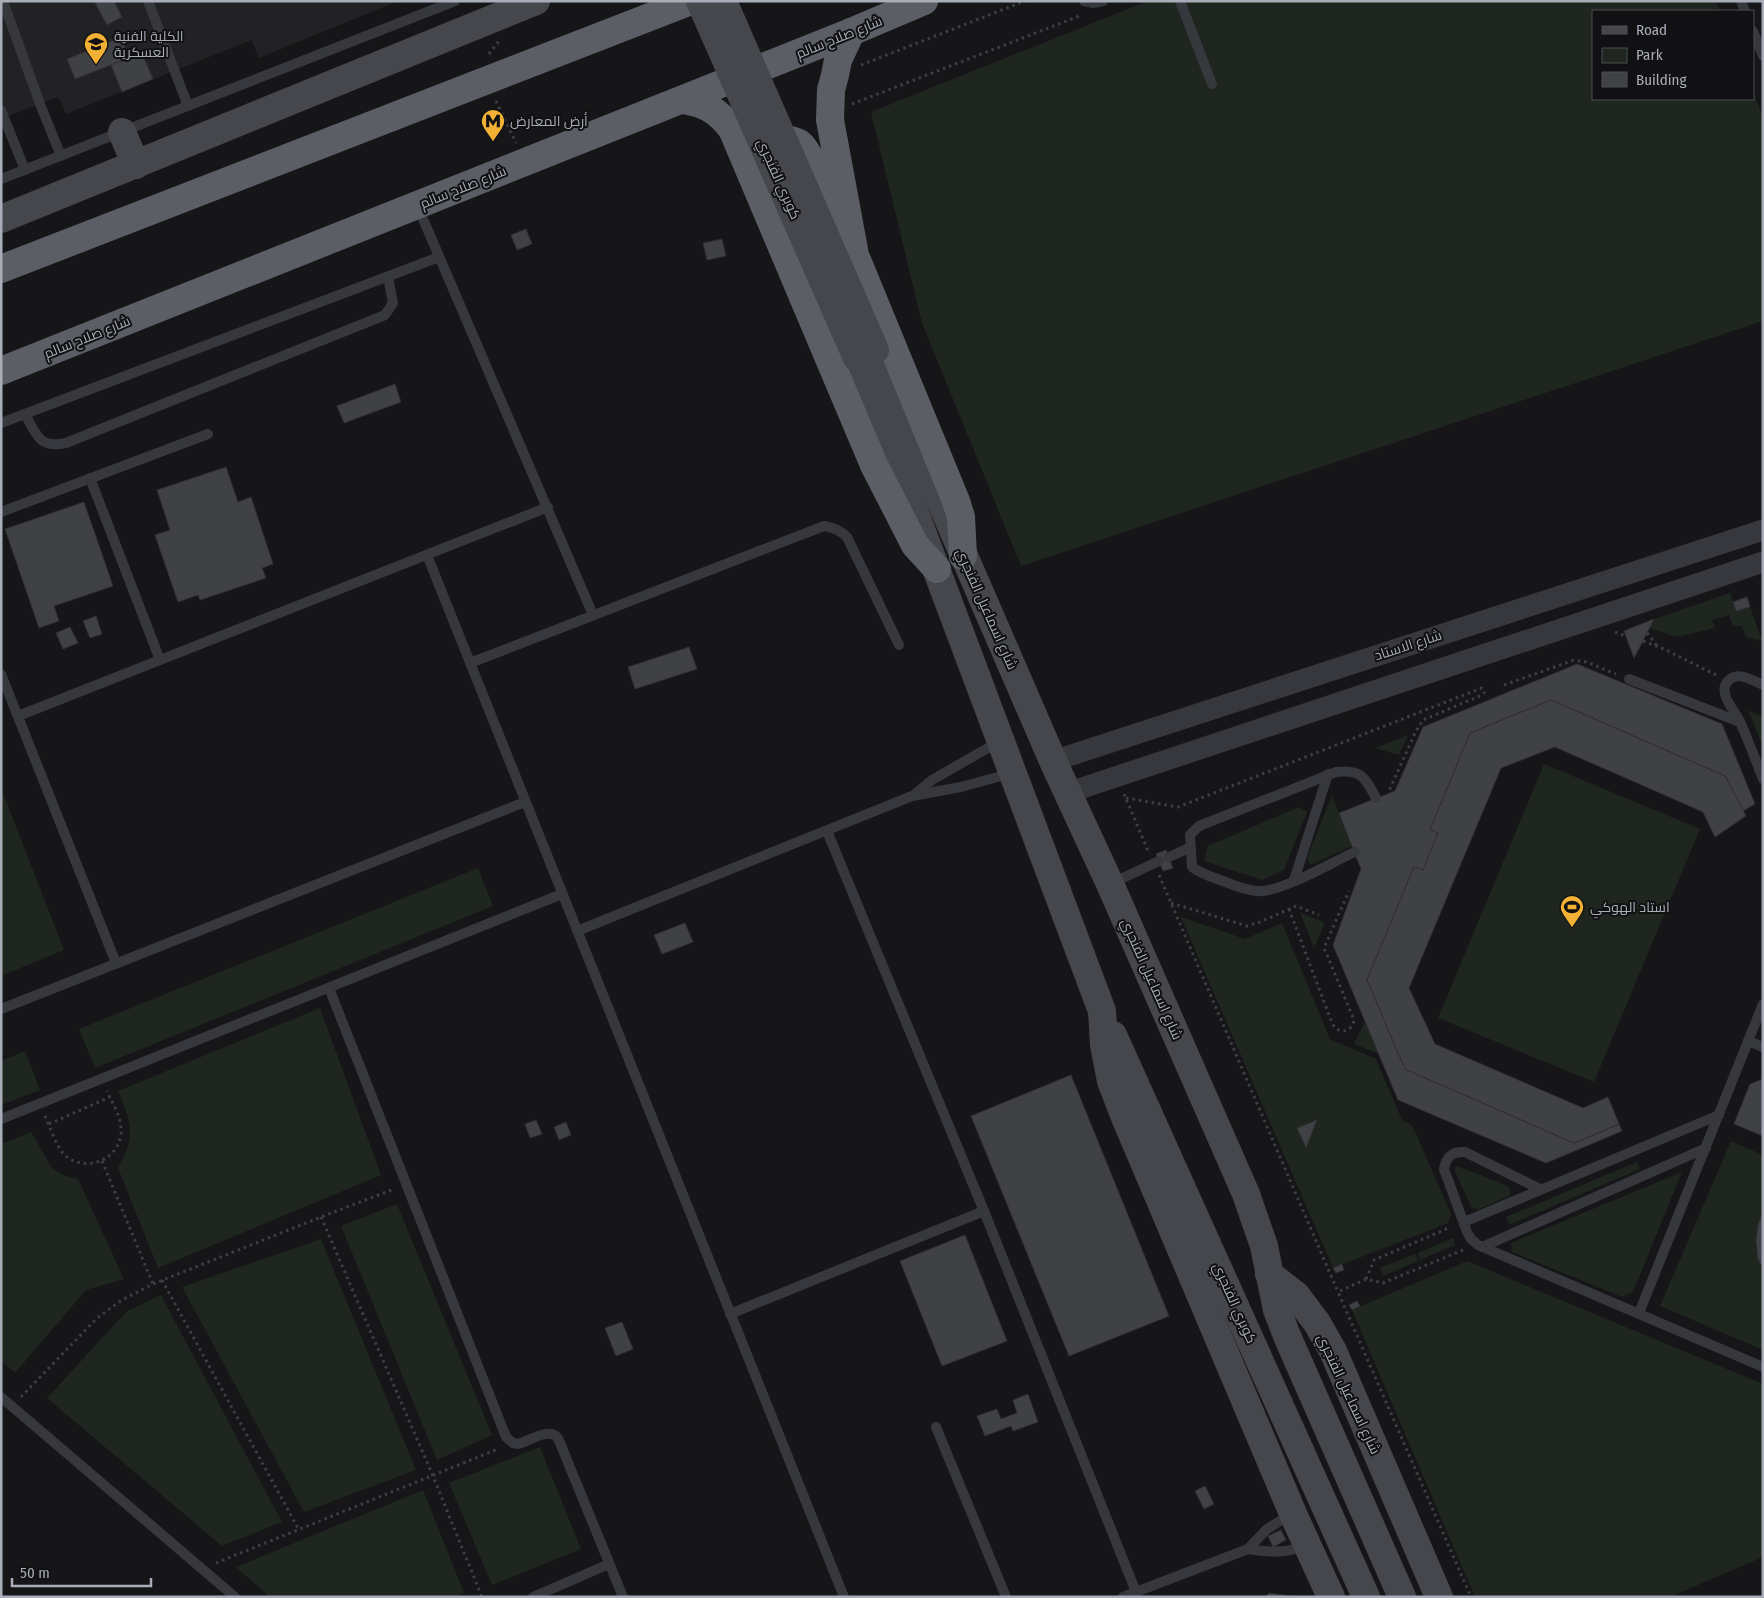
<svg xmlns="http://www.w3.org/2000/svg" width="1764" height="1598" viewBox="0 0 1764 1598" font-family="'Fira Sans Condensed',Cairo,sans-serif">
  <style>
    .built { fill: #222225 }
    .green { fill: #1e261f; fill-rule: evenodd }
    .building { fill: #404145; stroke: #303034 }
    .lines { fill: none; stroke-linecap: round; stroke-linejoin: round }
    .path { stroke: #3d3f44; stroke-width: 3; stroke-dasharray: 2.5 4; stroke-linecap: butt }
    .service { stroke: #37383d; stroke-width: 10 }
    .minor { stroke: #37383d; stroke-width: 21 }
    .secondary { stroke: #45474d; stroke-width: 28 }
    .trunk { stroke: #5b5e65; stroke-width: 28 }
    .secondary-bridge { stroke: #45474d; stroke-width: 28 }
    .labels { text-anchor: middle; stroke-width: 4; stroke-linejoin: round; paint-order: stroke }
    .poi-label { font-size: 14px; fill: #a8adb8; stroke: #111113; text-anchor: start }
    .street-label { font-size: 14px; fill: #a8adb8; stroke: #111113 }
  </style>
  <rect width="100%" height="100%" fill="#161618"/>
  <path class="built" d="M1 1H398L259 58 252 40 66 114 58 97 1 119Z"/>
  <g class="green">
    <path d="M1148 1H1716L1720 11H1593V99H1753V92L1763 117V321L1021 566 922 323 871 112Z"/>
    <path d="M1730 593 1736 611 1750 607 1762 641 1746 637 1742 626H1733L1729 615 1712 620 1715 628 1676 637 1649 628 1654 619Z"/>
    <path d="M1748 710 1763 717V747Z"/>
    <path d="M1408 735 1399 755 1375 748Z"/>
    <path d="M1544 764 1700 829 1594 1082 1438 1018Z"/>
    <path d="M1 788 64 950 1 976Z"/>
    <path d="M1332 795 1352 846 1310 865 1307 858Z"/>
    <path d="M1299 807 1307 812 1284 870 1262 880 1204 861 1208 846Z"/>
    <path d="M478 868 493 906 95 1068 79 1029Z"/>
    <path d="M1300 912 1325 923 1314 948Z"/>
    <path d="M1181 917 1245 939 1282 923 1330 1039 1376 1059 1402 1120 1412 1125 1451 1214 1448 1223 1333 1268ZM1316 1121H1317L1306 1148 1297 1128Z"/>
    <path d="M320 1008 381 1175 158 1268 118 1168C136 1136 132 1124 118 1091Z"/>
    <path d="M1365 1021 1379 1054 1354 1044Z"/>
    <path d="M25 1051 40 1090 1 1105V1061Z"/>
    <path d="M31 1132 52 1168 65 1176 78 1179 124 1279 86 1290 15 1373 1 1361V1144Z"/>
    <path d="M1731 1141 1763 1155V1212L1758 1225 1756 1241 1758 1259 1763 1268V1350L1660 1306Z"/>
    <path d="M1637 1162 1640 1169 1509 1225 1506 1217Z"/>
    <path d="M1455 1167H1459L1506 1185 1511 1190 1509 1196 1480 1209 1472 1208 1455 1172Z"/>
    <path d="M1682 1172 1633 1292 1622 1297 1512 1252 1511 1243Z"/>
    <path d="M397 1204 492 1435 437 1460 341 1226Z"/>
    <path d="M1453 1238 1455 1245 1420 1260 1418 1253Z"/>
    <path d="M321 1239 416 1470 304 1512 182 1287Z"/>
    <path d="M1415 1254 1418 1261 1383 1276 1380 1268Z"/>
    <path d="M1467 1261 1763 1384V1557L1670 1597H1475L1352 1310Z"/>
    <path d="M161 1295 282 1522 222 1546 47 1398 127 1311Z"/>
    <path d="M540 1447 581 1549 492 1585 449 1483Z"/>
    <path d="M423 1490 464 1593 454 1597H270L236 1567Z"/>
  </g>
  <g class="building">
    <path d="M94 1H114L122 17 107 25Z"/>
    <path d="M121 37 129 58 75 79 67 59Z"/>
    <path d="M142 53 153 79 122 92 111 65Z"/>
    <path d="M526 229 532 244 517 250 511 235Z"/>
    <path d="M722 239 726 256 707 260 703 243Z"/>
    <path d="M395 384 401 402 344 423 337 406Z"/>
    <path d="M226 467 238 502 251 497 273 564 262 568 266 578 200 600 198 595 178 602 155 535 170 530 157 490Z"/>
    <path d="M84 502 113 586 54 606 59 621 39 628 5 529Z"/>
    <path d="M1747 597 1750 607 1736 611 1733 602Z"/>
    <path d="M96 616 102 634 90 638 83 621Z"/>
    <path d="M1654 619 1647 633 1634 658 1624 631Z"/>
    <path d="M70 627 78 643 63 649 56 633Z"/>
    <path d="M689 647 697 669 635 689 628 667Z"/>
    <path d="M1577 664 1722 724 1755 804 1743 811 1725 776 1551 700 1470 733 1430 830 1438 833 1423 870 1414 867 1367 980 1405 1069 1574 1143 1619 1124 1622 1131 1546 1163 1398 1100 1333 945 1361 869 1339 813 1395 791 1423 727Z"/>
    <path d="M1551 700 1725 776 1746 816 1715 837 1703 812 1555 747 1501 768 1409 988 1435 1044 1583 1108 1608 1097 1619 1124 1574 1143 1405 1069 1367 980 1414 867 1423 870 1438 833 1430 830 1470 733Z"/>
    <path d="M1166 850 1173 868 1163 871 1156 854Z"/>
    <path d="M685 923 693 942 662 954 654 935Z"/>
    <path d="M1071 1075 1169 1316 1069 1356 971 1116Z"/>
    <path d="M1763 1079V1136L1734 1124 1750 1084Z"/>
    <path d="M536 1120 542 1134 530 1138 525 1124Z"/>
    <path d="M1317 1120 1306 1148 1297 1128Z"/>
    <path d="M566 1122 571 1135 559 1140 554 1127Z"/>
    <path d="M1763 1212V1268L1758 1259 1756 1241 1758 1225Z"/>
    <path d="M965 1235 1007 1341 942 1366 900 1261Z"/>
    <path d="M1342 1264 1344 1270 1336 1273 1333 1268Z"/>
    <path d="M1357 1301 1360 1306 1352 1310 1349 1305Z"/>
    <path d="M622 1322 633 1349 616 1356 605 1328Z"/>
    <path d="M1028 1394 1038 1422 1013 1431 1011 1426 985 1436 977 1416 997 1409 1001 1419 1017 1413 1013 1400Z"/>
    <path d="M1205 1486 1214 1504 1204 1509 1195 1491Z"/>
    <path d="M1281 1530 1286 1540 1273 1547 1268 1536Z"/>
    <path d="M1269 1593 1291 1596V1597H1265Z"/>
  </g>
  <g class="lines">
    <g class="path">
      <path d="M489 54 499 41"/>
      <path d="M861 65 1025 1"/>
      <path d="M496 101 516 143"/>
      <path d="M852 104 1077 17 1080 14"/>
      <path d="M1615 632 1626 636"/>
      <path d="M1647 633 1657 646"/>
      <path d="M1643 641 1664 649 1716 675"/>
      <path d="M1504 685 1574 660 1587 662 1616 674"/>
      <path d="M1124 794 1148 851"/>
      <path d="M1126 798 1178 807 1479 689 1482 688 1484 690V693L1482 695 1423 720 1416 731 1388 793"/>
      <path d="M1159 875 1338 1292"/>
      <path d="M1171 903 1247 926 1260 922 1296 906 1319 915"/>
      <path d="M1289 909 1332 1023C1338 1035 1352 1033 1354 1020L1324 948 1349 891"/>
      <path d="M45 1116C51 1129 56 1148 67 1157 90 1174 124 1156 121 1127 120 1115 112 1102 107 1091"/>
      <path d="M49 1124 110 1097"/>
      <path d="M102 1161 153 1284"/>
      <path d="M321 1217 433 1476 482 1597"/>
      <path d="M1463 1250 1383 1283 1366 1279 1338 1292 1471 1597"/>
      <path d="M1366 1279 1374 1260 1451 1227"/>
      <path d="M162 1280 299 1530"/>
      <path d="M21 1397 97 1318 122 1300 153 1284 321 1217 394 1189"/>
      <path d="M216 1563 498 1449"/>
    </g>
    <g class="service">
      <path d="M3 1 40 104 61 156"/>
      <path d="M148 1 188 106"/>
      <path d="M1084 1 1093 3 1103 1"/>
      <path d="M1180 1 1212 84"/>
      <path d="M1741 1 1745 11"/>
      <path d="M1753 31 1763 56"/>
      <path d="M1 110 25 170"/>
      <path d="M1 179 455 1"/>
      <path d="M417 205 593 615"/>
      <path d="M25 414C36 434 39 449 66 443L385 315 393 303 388 277"/>
      <path d="M1 423 439 257"/>
      <path d="M90 478 160 660"/>
      <path d="M1 512 208 434"/>
      <path d="M427 555 844 1597"/>
      <path d="M470 663 824 526C834 528 840 530 847 537L899 645"/>
      <path d="M1 674 116 963"/>
      <path d="M1629 679 1740 722"/>
      <path d="M1763 685C1752 680 1737 670 1727 682 1724 686 1724 692 1726 697 1729 706 1737 714 1741 724 1749 742 1756 761 1763 779"/>
      <path d="M18 716 548 507"/>
      <path d="M915 794 932 780 1000 741"/>
      <path d="M827 831 984 1211 1138 1597"/>
      <path d="M1355 852C1332 862 1279 894 1256 891 1244 890 1233 885 1223 881 1212 877 1201 874 1192 867L1190 835 1199 826 1336 772C1362 769 1365 778 1376 798"/>
      <path d="M1169 857 1189 848"/>
      <path d="M1294 880 1328 774"/>
      <path d="M1110 884 1159 861"/>
      <path d="M577 931 912 796 961 787 1012 773"/>
      <path d="M329 988 506 1437 513 1443 518 1444C530 1441 548 1427 558 1438L623 1597"/>
      <path d="M1 1009 525 802"/>
      <path d="M1748 1041 1763 1047"/>
      <path d="M1 1119 562 894"/>
      <path d="M1540 1189 1465 1152C1452 1151 1446 1157 1444 1169L1467 1232 1471 1239 1478 1245 1763 1367"/>
      <path d="M1464 1222 1719 1115"/>
      <path d="M1482 1247 1706 1148"/>
      <path d="M1639 1313 1763 1004"/>
      <path d="M730 1314 984 1211"/>
      <path d="M1 1397 235 1597"/>
      <path d="M936 1427 1006 1597"/>
      <path d="M1248 1549C1268 1552 1287 1554 1306 1545"/>
      <path d="M533 1597 609 1564"/>
      <path d="M1123 1597 1248 1549 1267 1529 1280 1521 1293 1516"/>
    </g>
    <g class="minor">
      <path d="M1053 761 1763 530"/>
      <path d="M1067 793 1763 562"/>
    </g>
    <g class="secondary">
      <path d="M122 132 136 165"/>
      <path d="M1 219 536 1"/>
      <path d="M875 350 1053 761 1110 884 1246 1194 1264 1246 1277 1310 1287 1336 1402 1597"/>
      <path d="M857 358 1102 1011 1104 1045 1111 1081 1124 1115 1294 1516 1331 1597"/>
      <path d="M1113 1035 1366 1597"/>
      <path d="M1269 1274 1296 1295 1317 1323 1333 1351 1439 1597"/>
    </g>
    <g class="trunk">
      <path d="M851 32 838 60 835 75 831 90 830 120 855 255 956 501 961 517 963 556"/>
      <path d="M683 100C706 104 717 110 732 129L874 465 915 545 937 569"/>
      <path d="M765 143C775 138 789 138 799 143 812 152 827 200 835 216"/>
      <path d="M1 269 691 1"/>
      <path d="M1 371 851 32 924 1"/>
    </g>
    <g class="secondary-bridge">
      <path d="M700 1 857 358"/>
      <path d="M723 1 875 350"/>
    </g>
  </g>
  <defs>
    <g id="university-pin" transform="scale(1.25)"><path d="M0 17L-7.5 6A9.5 9.5 0 1 1 7.5 6Z" fill="#f2b134" stroke="#111113"/><path d="M0-5L7-2L0 1L-7-2ZM-4 1L0 2.5L4 1V4Q0 6-4 4Z" fill="#111"/></g>
    <g id="metro-pin" transform="scale(1.25)"><path d="M0 17L-7.5 6A9.5 9.5 0 1 1 7.5 6Z" fill="#f2b134" stroke="#111113"/><path d="M-5.5 5V-5H-3L0 0L3-5H5.5V5H3V-.5L0 4L-3-.5V5Z" fill="#111"/></g>
    <g id="stadium-pin" transform="scale(1.25)"><path d="M0 17L-7.5 6A9.5 9.5 0 1 1 7.5 6Z" fill="#f2b134" stroke="#111113"/><path d="M0-5a6.5 5 0 1 0 0 10a6.5 5 0 1 0 0-10ZM-3.5-1.8h7v3.6h-7Z" fill="#111"/></g>
  </defs>
  <g fill-rule="evenodd">
    <use href="#university-pin" x="96" y="44"/>
    <use href="#metro-pin" x="493" y="121"/>
    <use href="#stadium-pin" x="1572" y="907"/>
  </g>
  <g class="labels">
    <g class="poi-label">
      <text x="114" y="41">الكلية الفنية<tspan x="114" dy="16">العسكرية</tspan></text>
      <text x="510" y="126">أرض المعارض</text>
      <text x="1590" y="912">استاد الهوكي</text>
    </g>
    <g class="street-label">
      <text transform="translate(839 37) rotate(-22)" y="5">شارع صلاح سالم</text>
      <text transform="translate(779 179) rotate(66)" y="5">كوبري الفنجري</text>
      <text transform="translate(463 187) rotate(-22)" y="5">شارع صلاح سالم</text>
      <text transform="translate(87 337) rotate(-22)" y="5">شارع صلاح سالم</text>
      <text transform="translate(987 609) rotate(66)" y="5">شارع اسماعيل الفنجري</text>
      <text transform="translate(1408 645) rotate(-18)" y="5">شارع الاستاد</text>
      <text transform="translate(1152 979) rotate(66)" y="5">شارع اسماعيل الفنجري</text>
      <text transform="translate(1235 1303) rotate(66)" y="5">كوبري الفنجري</text>
      <text transform="translate(1349 1394) rotate(65)" y="5">شارع اسماعيل الفنجري</text>
    </g>
  </g>
  <rect width="1764" height="1598" fill="none" stroke="#a8adb8" stroke-width="5"/>
  <rect x="1592" y="10" width="162" height="90" fill="#111113" stroke="#4d4f55"/>
  <rect x="1602" y="26" width="25" height="8" fill="#45474d" stroke="#4d4f55"/>
  <text x="1636" y="35" font-size="15" fill="#a8adb8">Road</text>
  <rect x="1602" y="48" width="25" height="15" fill="#1e261f" stroke="#4d4f55"/>
  <text x="1636" y="60" font-size="15" fill="#a8adb8">Park</text>
  <rect x="1602" y="72" width="25" height="15" fill="#404145" stroke="#4d4f55"/>
  <text x="1636" y="85" font-size="15" fill="#a8adb8">Building</text>
  <path d="M12 1578v8h139v-8" fill="none" stroke="#a8adb8" stroke-width="2.5"/>
  <text x="20" y="1578" font-size="15" fill="#a8adb8" stroke="#111113" stroke-width="4" paint-order="stroke">50 m</text>
</svg>
